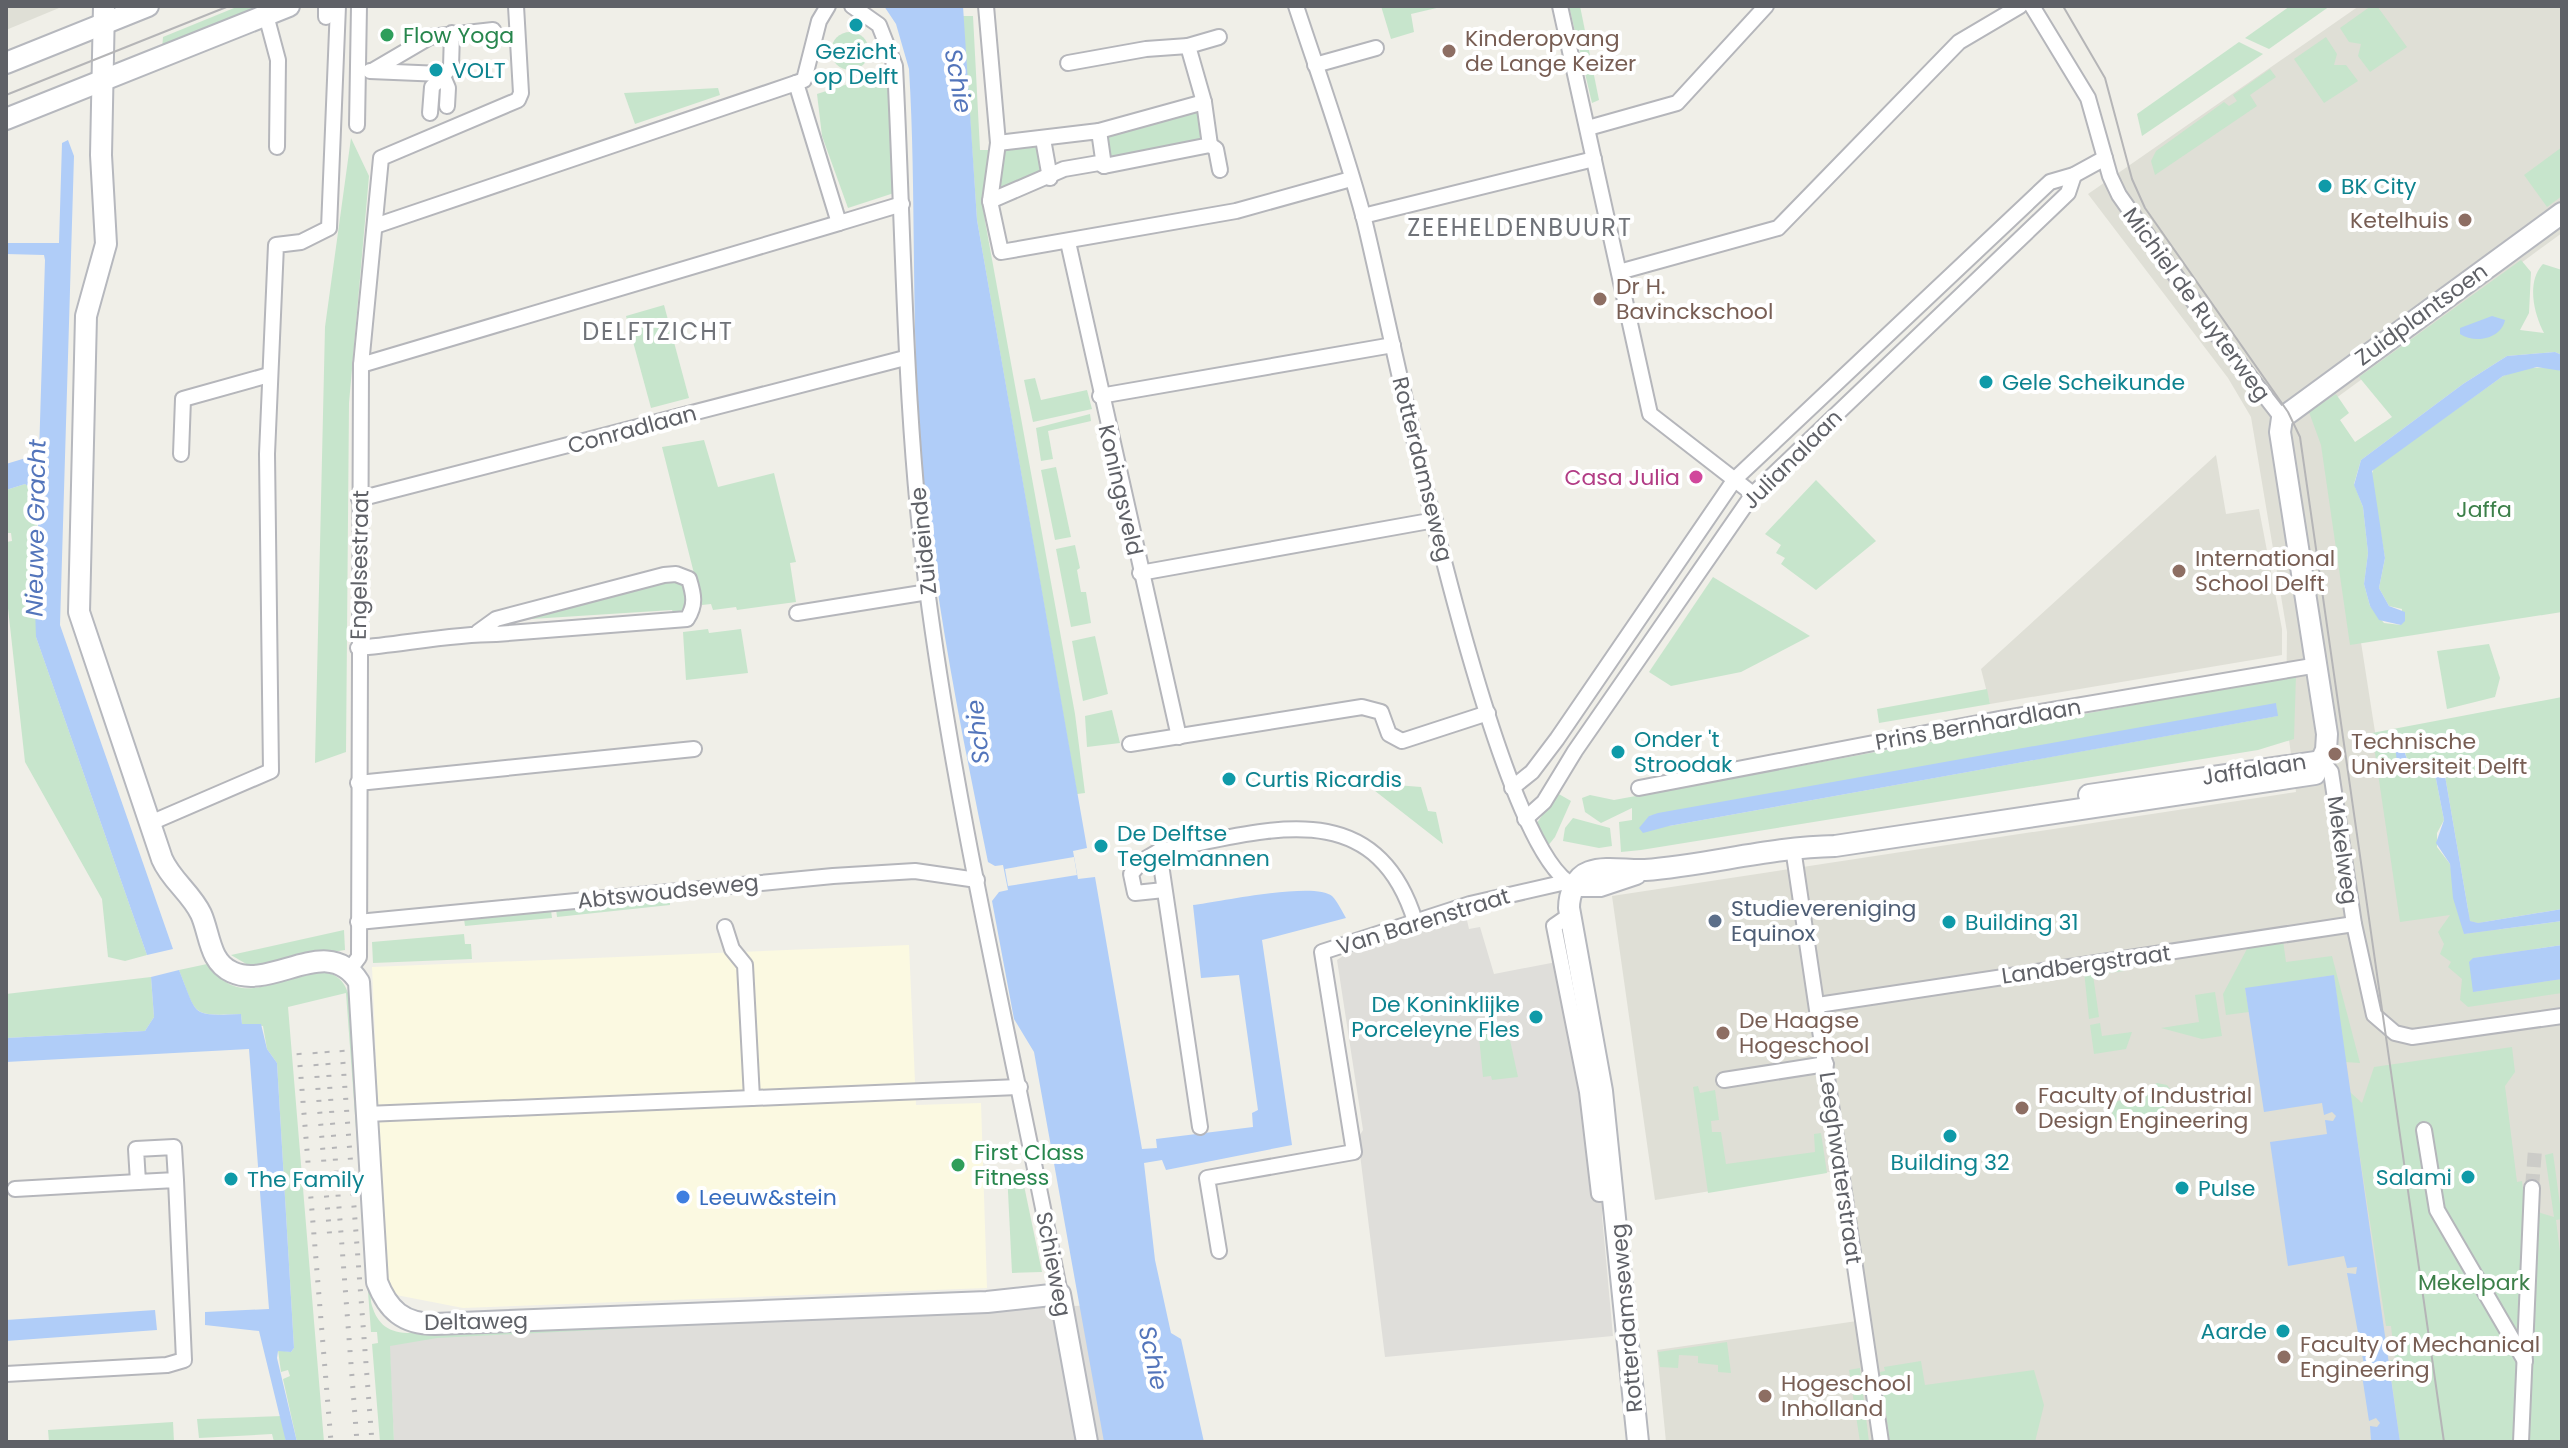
<svg xmlns="http://www.w3.org/2000/svg" width="2568" height="1448" viewBox="0 0 2568 1448" font-family="Poppins,sans-serif">
  <style>
    .commercial { fill: #fbf9e1 }
    .industrial { fill: #dfdeda }
    .education { fill: #dfdfd6 }
    .green { fill: #c7e5cc; fill-rule: evenodd }
    .water { fill: #b0cdf8 }
    .pier { fill: #f0efe8 }
    .lines { fill: none; stroke-linecap: round; stroke-linejoin: round }
    .street-tunnel { stroke: #ccccc8; stroke-width: 14; stroke-dasharray: 14 7; stroke-linecap: butt }
    .street-casing { stroke: #b5b6bb; stroke-width: 18 }
    .secondary-casing { stroke: #b6b8be; stroke-width: 24 }
    .street { stroke: #fff; stroke-width: 14 }
    .secondary { stroke: #fff; stroke-width: 20 }
    .tram { stroke: #b5b5b7; stroke-width: 2 }
    .rail { stroke: #b5b5b7; stroke-width: 5; stroke-dasharray: 2 10; stroke-linecap: butt }
    .culture-dot { fill: #0f9aa8; stroke: #fff; stroke-width: 3 }
    .leisure-dot { fill: #2e9e5b; stroke: #fff; stroke-width: 3 }
    .education-dot { fill: #8d6e63; stroke: #fff; stroke-width: 3 }
    .hotel-dot { fill: #d1479c; stroke: #fff; stroke-width: 3 }
    .service-dot { fill: #5c6f8a; stroke: #fff; stroke-width: 3 }
    .shop-dot { fill: #3f7fe0; stroke: #fff; stroke-width: 3 }
    .labels { text-anchor: middle; stroke-width: 8; stroke-linejoin: round; paint-order: stroke }
    .leisure-label { font-size: 22px; fill: #27864d; stroke: #fff; text-anchor: start }
    .education-label { font-size: 22px; fill: #785e54; stroke: #fff; text-anchor: start }
    .culture-label { font-size: 22px; fill: #0d838f; stroke: #fff; text-anchor: start }
    .street-label { font-size: 22px; fill: #5f6167; stroke: #fff }
    .hotel-label { font-size: 22px; fill: #b23c85; stroke: #fff; text-anchor: end }
    .park-label { font-size: 22px; fill: #3d804a; stroke: #fff }
    .service-label { font-size: 22px; fill: #4e5e75; stroke: #fff; text-anchor: start }
    .shop-label { font-size: 22px; fill: #366cbe; stroke: #fff; text-anchor: start }
    .water-label { font-size: 24px; font-style: italic; fill: #5375bb; stroke: #fff }
    .neighbourhood-label { font-size: 24px; letter-spacing: 2px; fill: #707379; stroke: #fff }
  </style>
  <rect width="100%" height="100%" fill="#f0efe8"/>
  <path class="commercial" d="M909 945 916 1105 981 1103 987 1288 463 1308 386 1293 372 967Z"/>
  <g class="industrial">
    <path d="M1465 912 1469 929 1480 927 1494 974 1572 959 1604 1171 1602 1216 1613 1336 1385 1357 1358 1138 1363 1130 1337 960 1352 950Z"/>
    <path d="M1144 1303 1180 1442H394L389 1336Z"/>
  </g>
  <g class="education">
    <path d="M6 6H59V8L6 30Z"/>
    <path d="M2359 6H2562V233L2317 412 2360 636 2404 917 2462 908 2562 966V1442H1666L1657 1350 1857 1321 1835 1171 1655 1200 1612 896 2296 792 2286 717 2287 632 2251 417 2228 378 2088 194Z"/>
    <path d="M2216 455 2226 514 2259 509 2282 629V655L1990 704 1981 669Z"/>
  </g>
  <g class="green">
    <path d="M239 6H269L162 49 163 37Z"/>
    <path d="M1381 6H1445L1411 14 1414 32 1391 39Z"/>
    <path d="M1569 6H1580L1599 100 1592 103Z"/>
    <path d="M2290 6H2330L2269 49 2245 38Z"/>
    <path d="M2371 6H2377L2407 47 2370 72 2358 56 2361 44 2349 42 2340 28Z"/>
    <path d="M963 16H973L980 150H990L986 199 982 200 985 221 1075 714 1085 793 1077 794 977 220Z"/>
    <circle cx="850" cy="51" r="19"/>
    <path d="M2326 37 2337 54 2334 65H2346L2358 81 2324 103 2294 59Z"/>
    <path d="M2239 42 2263 54 2142 136 2137 114Z"/>
    <path d="M2270 69 2276 77 2250 95 2257 106 2155 175 2151 161 2156 151 2224 102 2229 106 2237 101 2233 95Z"/>
    <path d="M888 71 894 193 848 208 822 136 817 94Z"/>
    <path d="M718 88 720 95 635 124 624 93Z"/>
    <path d="M1194 110 1200 113 1204 143 1107 161 1102 134Z"/>
    <path d="M351 138 369 176 349 403 346 752 315 763 325 327Z"/>
    <path d="M1039 142 1045 178 994 195 1001 144Z"/>
    <path d="M2562 147V196L2547 207 2524 175Z"/>
    <path d="M2521 260 2531 272 2529 313 2520 330 2544 333C2534 314 2526 282 2543 264L2562 270V355L2555 352 2507 356 2463 384 2361 460 2354 484 2363 507 2368 553 2364 584 2370 606 2384 623 2401 625 2402 609 2389 606 2379 588 2385 558 2371 476 2374 468 2503 376C2522 368 2542 364 2562 371V612L2350 645 2321 445 2309 412 2336 394 2349 413 2340 420 2355 442 2392 417 2359 377Z"/>
    <path d="M664 305 689 398 651 408 626 316Z"/>
    <path d="M1035 378 1041 400 1087 390 1092 409 1033 422 1024 380Z"/>
    <path d="M1090 414 1091 421 1048 431 1053 459 1041 461 1036 428Z"/>
    <path d="M704 440 718 487 774 473 796 562 790 563 796 602 737 610 736 607 713 610 711 604 702 605 662 447Z"/>
    <path d="M1056 467 1071 537 1055 540 1041 470Z"/>
    <path d="M1816 480 1876 541 1816 590 1781 564 1785 558 1776 553 1781 545 1765 534Z"/>
    <path d="M25 484 32 487 37 497 36 637 147 955 125 961 108 957 102 899 25 762 6 590V542L12 541 11 533H6V490Z"/>
    <path d="M1075 545 1080 568 1077 570 1081 592H1086L1091 623 1071 627 1056 549Z"/>
    <path d="M1713 577 1810 636 1741 672 1671 686 1649 672Z"/>
    <path d="M676 578 686 585 687 608 674 614 672 610 501 621Z"/>
    <path d="M708 629 709 633 741 629 748 673 686 680 683 632Z"/>
    <path d="M1095 636 1108 694 1083 701 1072 641Z"/>
    <path d="M2489 644 2500 678 2495 697 2447 709 2437 651Z"/>
    <path d="M2296 675 2294 739 2258 750 1641 850 1621 852 1619 822 1632 820V808L1601 823 1585 812 1582 798 1590 795 1614 800ZM2276 704 2277 716 1669 826 1649 816Z"/>
    <path d="M1987 689 1990 704 1879 723 1877 709Z"/>
    <path d="M2562 697V909L2478 923 2470 921 2443 764 2408 762 2401 739 2394 738 2406 772 2429 770 2436 779 2444 820 2437 833V847L2450 864 2464 934 2562 921V945L2473 958V992L2562 979V993L2468 1007 2460 1000 2462 979 2448 967 2451 962 2440 954 2444 944 2438 932 2450 915 2400 922 2372 733Z"/>
    <path d="M1112 710 1120 743 1087 747 1085 716Z"/>
    <path d="M1396 785 1421 787 1428 811 1436 812 1443 844 1370 787Z"/>
    <path d="M1557 793 1571 801 1555 837 1547 847 1537 823Z"/>
    <path d="M1573 818 1610 828 1612 846 1599 848 1563 841 1565 828Z"/>
    <path d="M670 898V905L557 917 556 909Z"/>
    <path d="M551 910 552 918 465 926 464 919Z"/>
    <path d="M344 930 345 950 261 964 248 965 231 955Z"/>
    <path d="M464 934 465 944H471L472 959 373 963 372 942Z"/>
    <path d="M2283 940 2286 962 2332 956 2360 1063 2345 1062 2334 975 2245 989 2249 1012 2226 1015 2223 994 2248 947Z"/>
    <path d="M207 964C217 975 226 986 242 988 285 993 344 937 352 1012L371 1302C376 1322 386 1332 407 1333L1034 1303V1308L437 1338 390 1346 394 1442H380L372 1344 378 1343 377 1332H371L346 993 288 1007 324 1442H297L283 1379 290 1376 288 1370 281 1372 278 1350 291 1352 294 1348 277 1063 267 1049 263 1026 242 1024 241 1014C190 1016 197 1016 179 970Z"/>
    <path d="M2117 965 2124 971 2093 975 2099 1017 2089 1019 2084 971Z"/>
    <path d="M151 977 154 1017 145 1031 6 1038V994Z"/>
    <path d="M2215 992 2222 1036 2202 1039 2161 1028 2199 1022 2195 995Z"/>
    <path d="M2100 1023 2102 1036 2132 1032 2126 1049 2094 1054 2090 1025Z"/>
    <path d="M1503 1028 1508 1031 1518 1077 1492 1080 1491 1076 1483 1077 1479 1037 1484 1031Z"/>
    <path d="M2512 1047 2515 1072 2505 1086 2517 1182 2522 1181 2525 1208 2554 1217 2545 1155 2553 1153 2562 1219 2556 1220 2562 1268V1442H2400L2389 1361 2395 1359 2391 1326H2386L2350 1092 2362 1103 2374 1067Z"/>
    <path d="M2157 1083 2167 1085 2173 1093C2170 1109 2150 1122 2136 1129L2116 1122 2112 1113 2116 1102Z"/>
    <path d="M1698 1086 1700 1093 1715 1090 1719 1120 1711 1121 1712 1132H1721L1726 1164 1815 1152 1814 1134 1821 1133 1827 1173 1708 1193 1693 1087Z"/>
    <path d="M1007 1171H1021L1042 1272 1012 1273Z"/>
    <path d="M1727 1342 1731 1373 1718 1372V1365L1698 1363V1356L1679 1355 1678 1368 1660 1367 1658 1352Z"/>
    <path d="M1921 1361 1925 1385 2034 1370 2044 1405 2035 1442H1890L1880 1372 1885 1371 1884 1367Z"/>
    <path d="M1860 1368 1869 1442H1860L1849 1370Z"/>
    <path d="M282 1416 286 1442H274L272 1434 199 1438 197 1419Z"/>
    <path d="M173 1422 174 1442H49L48 1430Z"/>
  </g>
  <g class="water">
    <path d="M884 6H963L977 220 1087 848 1073 851 1078 879 1095 877 1142 1149 1157 1148 1156 1139 1253 1127 1252 1113 1258 1110 1239 975 1201 978 1193 905C1218 902 1315 881 1332 896 1337 901 1342 911 1346 918L1262 940 1292 1145 1166 1170 1162 1160 1144 1163 1155 1260 1171 1333 1181 1339 1204 1442H1104L1034 1052 1014 1019 992 901 999 892 1008 890 1003 865 995 866 988 862C961 730 934 596 922 462 910 331 917 199 909 69L896 24Z"/>
    <path d="M68 140 74 156 60 625 173 949 147 955 36 637 33 550 39 537 35 491 25 484 6 490V464L39 454 45 260 44 255 6 254V243H59L62 143Z"/>
    <path d="M2492 316 2505 320C2501 339 2475 344 2460 334V328Z"/>
    <path d="M2555 352 2562 355V371L2537 367 2503 376 2372 471 2385 558 2379 588 2389 606 2405 612V621L2401 625 2379 620 2370 606 2364 584 2368 553 2363 507 2354 485 2361 460 2463 384 2507 356Z"/>
    <path d="M2276 703 2278 716 1669 826 1643 833 1639 828 1649 816 1658 813Z"/>
    <path d="M2399 736 2408 762 2436 759 2443 764 2470 921 2478 923 2562 909V921L2464 934 2453 898 2450 864 2436 843 2444 820 2436 779 2428 770H2398L2394 738Z"/>
    <path d="M2562 945V979L2473 992 2469 962 2473 958Z"/>
    <path d="M179 970C198 1017 190 1016 241 1014L242 1024H261L267 1049 277 1063 294 1348 291 1352 278 1351 277 1358 297 1442H286L259 1331 205 1325V1312L269 1309 249 1049 6 1062V1038L145 1031 154 1017 151 977Z"/>
    <path d="M2334 975 2400 1442H2352L2371 1440 2370 1426 2377 1427 2380 1423 2376 1418 2369 1421 2361 1369 2364 1365 2347 1273 2356 1274 2357 1267 2347 1268 2344 1256 2288 1266 2270 1142 2327 1134 2325 1120 2333 1121 2336 1116 2332 1112 2324 1115 2322 1103 2264 1112 2245 988Z"/>
    <path d="M155 1310 157 1330 6 1341V1320Z"/>
  </g>
  <path class="pier" d="M1074 857 1077 875 1008 886 1005 869Z"/>
  <g class="lines">
    <path class="street-tunnel" d="M2532 1188 2535 1150"/>
    <g class="street-casing">
      <g id="street">
        <path d="M828 6 819 21 804 80 796 83 839 223 902 204"/>
        <path d="M852 6 879 25 895 66C904 240 904 415 927 589 958 826 1015 1059 1060 1294"/>
        <path d="M986 6 998 143 990 201 1001 252 1236 211 1351 179"/>
        <path d="M1296 6C1319 76 1345 147 1364 219 1390 322 1493 853 1575 886"/>
        <path d="M1560 6 1650 414 1753 494"/>
        <path d="M2032 6 2088 98 2110 176 2119 195 2218 336 2282 418"/>
        <path d="M266 15 278 60 277 147"/>
        <path d="M326 17V6"/>
        <path d="M1068 63 1146 49 1188 46"/>
        <path d="M1315 65 1376 48"/>
        <path d="M370 71 442 74"/>
        <path d="M372 71 430 37 493 30"/>
        <path d="M442 74 448 88 447 106"/>
        <path d="M430 113 432 87 451 67 452 33"/>
        <path d="M357 125 359 6"/>
        <path d="M1588 128 1677 103 1766 6"/>
        <path d="M1099 131 1204 102"/>
        <path d="M1043 139 1050 178"/>
        <path d="M1210 145 1216 149 1220 170"/>
        <path d="M1104 166 1210 145 1204 102 1188 46 1219 37"/>
        <path d="M990 201 1064 169 1099 163 1104 166 1099 131 998 143"/>
        <path d="M1363 216 1594 159"/>
        <path d="M375 226 796 83"/>
        <path d="M1068 242 1179 737"/>
        <path d="M1619 272 1778 228 1959 42 2020 6"/>
        <path d="M361 365 839 223"/>
        <path d="M1100 396 1393 345"/>
        <path d="M181 454 183 399 269 375"/>
        <path d="M359 499 905 358"/>
        <path d="M1140 573 1435 520"/>
        <path d="M797 613 928 592"/>
        <path d="M358 648C404 644 452 634 496 634L687 619C696 605 694 595 689 579L676 574 664 575 496 619 478 632"/>
        <path d="M1130 744 1362 707 1381 712 1389 734 1402 741 1488 713"/>
        <path d="M2322 761 2331 772 2354 924 2374 1015 2395 1033 2412 1037 2562 1016"/>
        <path d="M358 783 694 749"/>
        <path d="M1512 788 1532 772 1557 739 1735 479 2050 182 2074 175 2105 158"/>
        <path d="M1639 788 1999 719 2318 665"/>
        <path d="M1525 819 1544 802 1575 751 1753 494 2068 193 2074 175"/>
        <path d="M148 824 271 771 267 454 276 245 301 242 329 228 338 6"/>
        <path d="M1793 848 1881 1442"/>
        <path d="M1159 851 1142 861 1131 874 1135 893 1164 890"/>
        <path d="M1570 915 1554 926 1587 1092 1599 1194 1615 1193"/>
        <path d="M358 922 833 876 915 871 977 880"/>
        <path d="M725 927 732 949 745 965 752 1098"/>
        <path d="M350 969 359 957 361 365 381 158 518 100 521 93 516 6"/>
        <path d="M1818 1005 2354 924"/>
        <path d="M1724 1080 1826 1064"/>
        <path d="M366 1114 1020 1087"/>
        <path d="M1200 1127 1159 851C1260 833 1374 789 1415 921"/>
        <path d="M2424 1130 2437 1210 2525 1361"/>
        <path d="M15 1189 138 1182"/>
        <path d="M1219 1251 1207 1178 1354 1152 1322 952 1470 904 1566 882"/>
        <path d="M6 1374 167 1365 184 1360 176 1180 138 1182 136 1149 174 1147 176 1180"/>
        <path d="M2521 1442 2532 1188"/>
      </g>
    </g>
    <g class="secondary-casing">
      <g id="secondary">
        <path d="M104 6 101 155 106 244 86 316 79 612 162 859C171 880 191 893 201 914 210 934 209 962 232 972 272 991 328 932 359 982L377 1282C388 1310 403 1324 435 1324L987 1302 1060 1294 1087 1442"/>
        <path d="M6 63 148 6"/>
        <path d="M6 119 289 6"/>
        <path d="M2089 795 2322 761"/>
        <path d="M1575 886H1600L1636 874"/>
        <path d="M1638 1442 1602 1091 1569 908C1569 895 1575 877 1589 872 1606 866 1627 871 1645 870 1709 865 1771 847 1835 846L2315 774 2326 750 2327 734 2280 432 2282 418 2562 213"/>
      </g>
    </g>
    <use href="#street" class="street"/>
    <use href="#secondary" class="secondary"/>
    <g class="tram">
      <path d="M2063 6 2105 78 2132 179 2145 208 2288 412 2300 437 2444 1442"/>
      <path d="M6 95 229 6"/>
    </g>
    <g class="rail">
      <path d="M342 1050 372 1442"/>
      <path d="M327 1051 357 1442"/>
      <path d="M315 1052 330 1240"/>
      <path d="M299 1053 331 1442"/>
    </g>
  </g>
  <g class="culture-dot">
    <circle cx="856" cy="25" r="8"/>
    <circle cx="436" cy="70" r="8"/>
    <circle cx="2325" cy="186" r="8"/>
    <circle cx="1986" cy="382" r="8"/>
    <circle cx="1618" cy="752" r="8"/>
    <circle cx="1229" cy="779" r="8"/>
    <circle cx="1101" cy="846" r="8"/>
    <circle cx="1949" cy="922" r="8"/>
    <circle cx="1536" cy="1017" r="8"/>
    <circle cx="1950" cy="1136" r="8"/>
    <circle cx="2468" cy="1177" r="8"/>
    <circle cx="231" cy="1179" r="8"/>
    <circle cx="2182" cy="1188" r="8"/>
    <circle cx="2283" cy="1331" r="8"/>
  </g>
  <g class="leisure-dot">
    <circle cx="387" cy="35" r="8"/>
    <circle cx="958" cy="1165" r="8"/>
  </g>
  <g class="education-dot">
    <circle cx="1449" cy="51" r="8"/>
    <circle cx="2465" cy="220" r="8"/>
    <circle cx="1600" cy="299" r="8"/>
    <circle cx="2179" cy="571" r="8"/>
    <circle cx="2335" cy="754" r="8"/>
    <circle cx="1723" cy="1033" r="8"/>
    <circle cx="2022" cy="1108" r="8"/>
    <circle cx="2284" cy="1357" r="8"/>
    <circle cx="1765" cy="1396" r="8"/>
  </g>
  <circle class="hotel-dot" cx="1696" cy="477" r="8"/>
  <circle class="service-dot" cx="1715" cy="921" r="8"/>
  <circle class="shop-dot" cx="683" cy="1197" r="8"/>
  <g class="labels">
    <g class="leisure-label">
      <text x="403" y="43">Flow Yoga</text>
      <text x="974" y="1160">First Class<tspan x="974" dy="25">Fitness</tspan></text>
    </g>
    <g class="education-label">
      <text x="1465" y="46">Kinderopvang<tspan x="1465" dy="25">de Lange Keizer</tspan></text>
      <text x="2449" y="228" text-anchor="end">Ketelhuis</text>
      <text x="1616" y="294">Dr H.<tspan x="1616" dy="25">Bavinckschool</tspan></text>
      <text x="2195" y="566">International<tspan x="2195" dy="25">School Delft</tspan></text>
      <text x="2351" y="749">Technische<tspan x="2351" dy="25">Universiteit Delft</tspan></text>
      <text x="1739" y="1028">De Haagse<tspan x="1739" dy="25">Hogeschool</tspan></text>
      <text x="2038" y="1103">Faculty of Industrial<tspan x="2038" dy="25">Design Engineering</tspan></text>
      <text x="2300" y="1352">Faculty of Mechanical<tspan x="2300" dy="25">Engineering</tspan></text>
      <text x="1781" y="1391">Hogeschool<tspan x="1781" dy="25">Inholland</tspan></text>
    </g>
    <g class="culture-label">
      <text x="856" y="59" text-anchor="middle">Gezicht<tspan x="856" dy="25">op Delft</tspan></text>
      <text x="452" y="78">VOLT</text>
      <text x="2341" y="194">BK City</text>
      <text x="2002" y="390">Gele Scheikunde</text>
      <text x="1634" y="747">Onder 't<tspan x="1634" dy="25">Stroodak</tspan></text>
      <text x="1245" y="787">Curtis Ricardis</text>
      <text x="1117" y="841">De Delftse<tspan x="1117" dy="25">Tegelmannen</tspan></text>
      <text x="1965" y="930">Building 31</text>
      <text x="1520" y="1012" text-anchor="end">De Koninklijke<tspan x="1520" dy="25">Porceleyne Fles</tspan></text>
      <text x="1950" y="1170" text-anchor="middle">Building 32</text>
      <text x="2452" y="1185" text-anchor="end">Salami</text>
      <text x="247" y="1187">The Family</text>
      <text x="2198" y="1196">Pulse</text>
      <text x="2267" y="1339" text-anchor="end">Aarde</text>
    </g>
    <g class="street-label">
      <text transform="translate(2197 304) rotate(54)" y="8">Michiel de Ruyterweg</text>
      <text transform="translate(2421 314) rotate(-36)" y="8">Zuidplantsoen</text>
      <text transform="translate(632 429) rotate(-15)" y="8">Conradlaan</text>
      <text transform="translate(1792 459) rotate(-45)" y="8">Julianalaan</text>
      <text transform="translate(1423 469) rotate(76)" y="8">Rotterdamseweg</text>
      <text transform="translate(1121 490) rotate(77)" y="8">Koningsveld</text>
      <text transform="translate(923 541) rotate(-96)" y="8">Zuideinde</text>
      <text transform="translate(359 565) rotate(-89)" y="8">Engelsestraat</text>
      <text transform="translate(1978 724) rotate(-10)" y="8">Prins Bernhardlaan</text>
      <text transform="translate(2254 769) rotate(-9)" y="8">Jaffalaan</text>
      <text transform="translate(2343 850) rotate(82)" y="8">Mekelweg</text>
      <text transform="translate(668 891) rotate(-6)" y="8">Abtswoudseweg</text>
      <text transform="translate(1423 921) rotate(-17)" y="8">Van Barenstraat</text>
      <text transform="translate(2086 964) rotate(-8)" y="8">Landbergstraat</text>
      <text transform="translate(1841 1168) rotate(82)" y="8">Leeghwaterstraat</text>
      <text transform="translate(1054 1264) rotate(79)" y="8">Schieweg</text>
      <text transform="translate(1626 1318) rotate(-95)" y="8">Rotterdamseweg</text>
      <text transform="translate(476 1321) rotate(-1)" y="8">Deltaweg</text>
    </g>
    <g class="hotel-label">
      <text x="1680" y="485">Casa Julia</text>
    </g>
    <g class="park-label">
      <text x="2484" y="517">Jaffa</text>
      <text x="2474" y="1290">Mekelpark</text>
    </g>
    <g class="service-label">
      <text x="1731" y="916">Studievereniging<tspan x="1731" dy="25">Equinox</tspan></text>
    </g>
    <g class="shop-label">
      <text x="699" y="1205">Leeuw&amp;stein</text>
    </g>
    <g class="water-label">
      <text transform="translate(958 81) rotate(80)" y="8">Schie</text>
      <text transform="translate(36 528) rotate(-89)" y="8">Nieuwe Gracht</text>
      <text transform="translate(978 732) rotate(-96)" y="8">Schie</text>
      <text transform="translate(1153 1358) rotate(78)" y="8">Schie</text>
    </g>
    <g class="neighbourhood-label">
      <text x="1520" y="236">ZEEHELDENBUURT</text>
      <text x="658" y="340">DELFTZICHT</text>
    </g>
  </g>
  <rect width="2568" height="1448" fill="none" stroke="#5f6167" stroke-width="16"/>
</svg>
